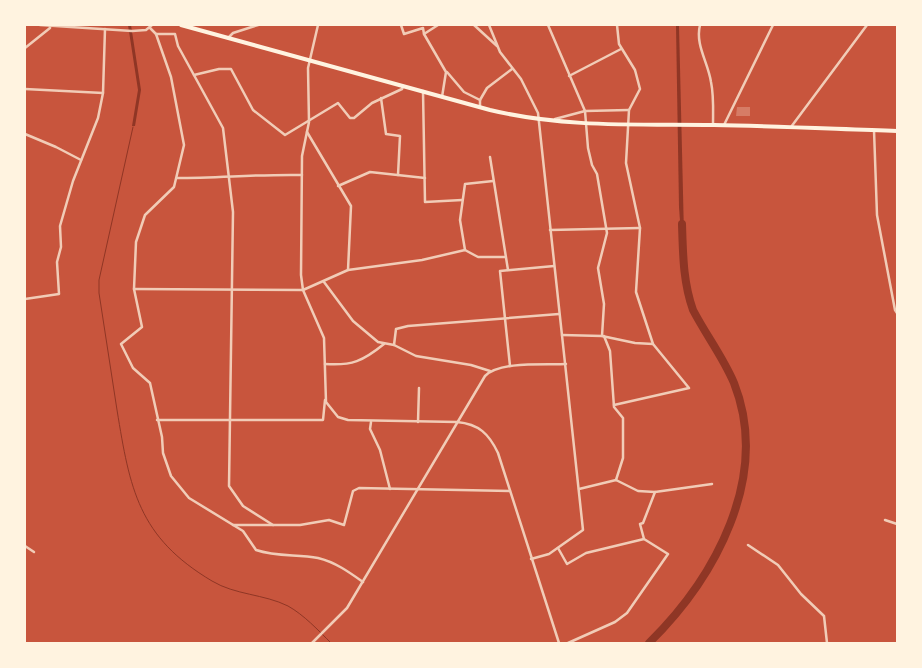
<svg xmlns="http://www.w3.org/2000/svg" width="922" height="668" viewBox="0 0 922 668" font-family="Manrope,sans-serif">
  <style>
    .water { fill: #8f3625 }
    .lines { fill: none; stroke-linecap: round; stroke-linejoin: round }
    .stream { stroke: #8f3625; stroke-width: 1 }
    .river { stroke: #8f3625; stroke-width: 8 }
    .building { fill: #d67c66 }
    .minor { stroke: #f1ccb7; stroke-width: 2.5 }
    .tertiary { stroke: #f1ccb7; stroke-width: 2.5 }
    .primary { stroke: #fff3e0; stroke-width: 4 }
  </style>
  <rect width="100%" height="100%" fill="#c8553d"/>
  <g class="water">
    <path d="M128 25H131L141 90 135 126H132L138 90Z"/>
    <path d="M676 25H679L684 235H681L679 207Z"/>
  </g>
  <g class="lines">
    <path class="stream" d="M133 127 99 280V293C105 332 111 371 117 410 130 489 138 537 212 581 235 595 264 594 288 606 304 615 318 630 331 643"/>
    <path class="river" d="M649 643C715 578 771 477 734 383 723 357 706 335 693 310 683 282 683 254 682 224"/>
  </g>
  <path class="building" d="M737 107H750V116H736Z"/>
  <g class="lines">
    <g class="minor">
      <path d="M401 25 404 34 423 28 424 34 438 25"/>
      <path d="M474 25 497 46"/>
      <path d="M489 25 500 52 521 79 538 113 583 530 549 554 531 559"/>
      <path d="M548 25 585 111 588 148 592 165 597 174 607 233 598 268 604 304 602 336"/>
      <path d="M700 25C695 45 708 62 711 82 714 96 713 111 713 125"/>
      <path d="M150 28 156 34 171 77 184 145 174 187 145 215 136 242 134 289 142 327 121 344 133 368 150 383 162 437 163 453 171 476 189 498 243 531 256 550C277 557 297 554 318 558 335 562 349 572 363 582"/>
      <path d="M156 34H175L178 46 223 128 233 212 229 486 243 506 273 525"/>
      <path d="M424 34 446 72 442 97"/>
      <path d="M228 38 233 33 258 25"/>
      <path d="M25 48 50 28V25"/>
      <path d="M447 72 464 92 480 100V107"/>
      <path d="M194 75 219 69H231L253 110 285 135 338 103 350 118H354L372 103 402 89 403 86"/>
      <path d="M569 76 621 49"/>
      <path d="M25 89 103 93"/>
      <path d="M423 91 425 202 462 200"/>
      <path d="M381 98 386 134 400 136 398 175"/>
      <path d="M480 100 487 88 512 69"/>
      <path d="M555 119 585 111 629 110"/>
      <path d="M724 125 773 25"/>
      <path d="M791 127 867 25"/>
      <path d="M874 130 877 215 895 310 897 313"/>
      <path d="M307 132 351 206 348 270"/>
      <path d="M25 134 56 147 81 160"/>
      <path d="M490 157 508 270"/>
      <path d="M177 178C219 178 260 174 302 175"/>
      <path d="M338 186 370 172 425 178"/>
      <path d="M550 230 640 228"/>
      <path d="M465 250 460 220 465 184 493 181"/>
      <path d="M324 282 353 321 378 342 394 345 416 356 471 365 490 371"/>
      <path d="M134 289 303 290 348 270 422 260 465 250 478 257H505"/>
      <path d="M25 299 59 294 57 262 61 247 60 226 73 181 98 118 103 93 105 29"/>
      <path d="M562 335 602 336 635 343 653 344"/>
      <path d="M604 336 610 351 614 407 623 418V458L616 480"/>
      <path d="M394 345 396 329 408 326 559 314"/>
      <path d="M325 364C352 366 363 361 384 344"/>
      <path d="M510 366 500 271 554 266"/>
      <path d="M614 405 689 388 653 344 636 292 640 228 626 163 629 110 640 89 635 70 619 44 617 25"/>
      <path d="M157 420H323L325 400"/>
      <path d="M371 422 370 429 380 450 390 489"/>
      <path d="M418 422 419 388"/>
      <path d="M579 489 616 480 638 491 655 492 712 484"/>
      <path d="M885 520 897 524"/>
      <path d="M233 525H300L329 520 344 525 353 491 359 488 510 491"/>
      <path d="M748 545 778 565 801 594 824 616 827 643"/>
      <path d="M25 546 34 552"/>
      <path d="M558 548 567 564 586 553 644 539"/>
      <path d="M568 643 615 622 627 613 668 554 644 539 640 524 643 523 655 492"/>
    </g>
    <g class="tertiary">
      <path d="M40 25 132 31 146 30 152 25"/>
      <path d="M318 25 308 68 309 122 302 156 301 275 303 290 324 338 326 402 338 417 348 420 457 422C479 424 489 434 498 453L559 643"/>
      <path d="M312 643 347 608 485 376C500 361 544 365 566 364"/>
    </g>
    <path class="primary" d="M181 25 490 110C565 128 638 124 714 125 775 126 836 129 897 131"/>
  </g>
  <rect width="922" height="668" fill="none" stroke="#fff3e0" stroke-width="52"/>
</svg>
